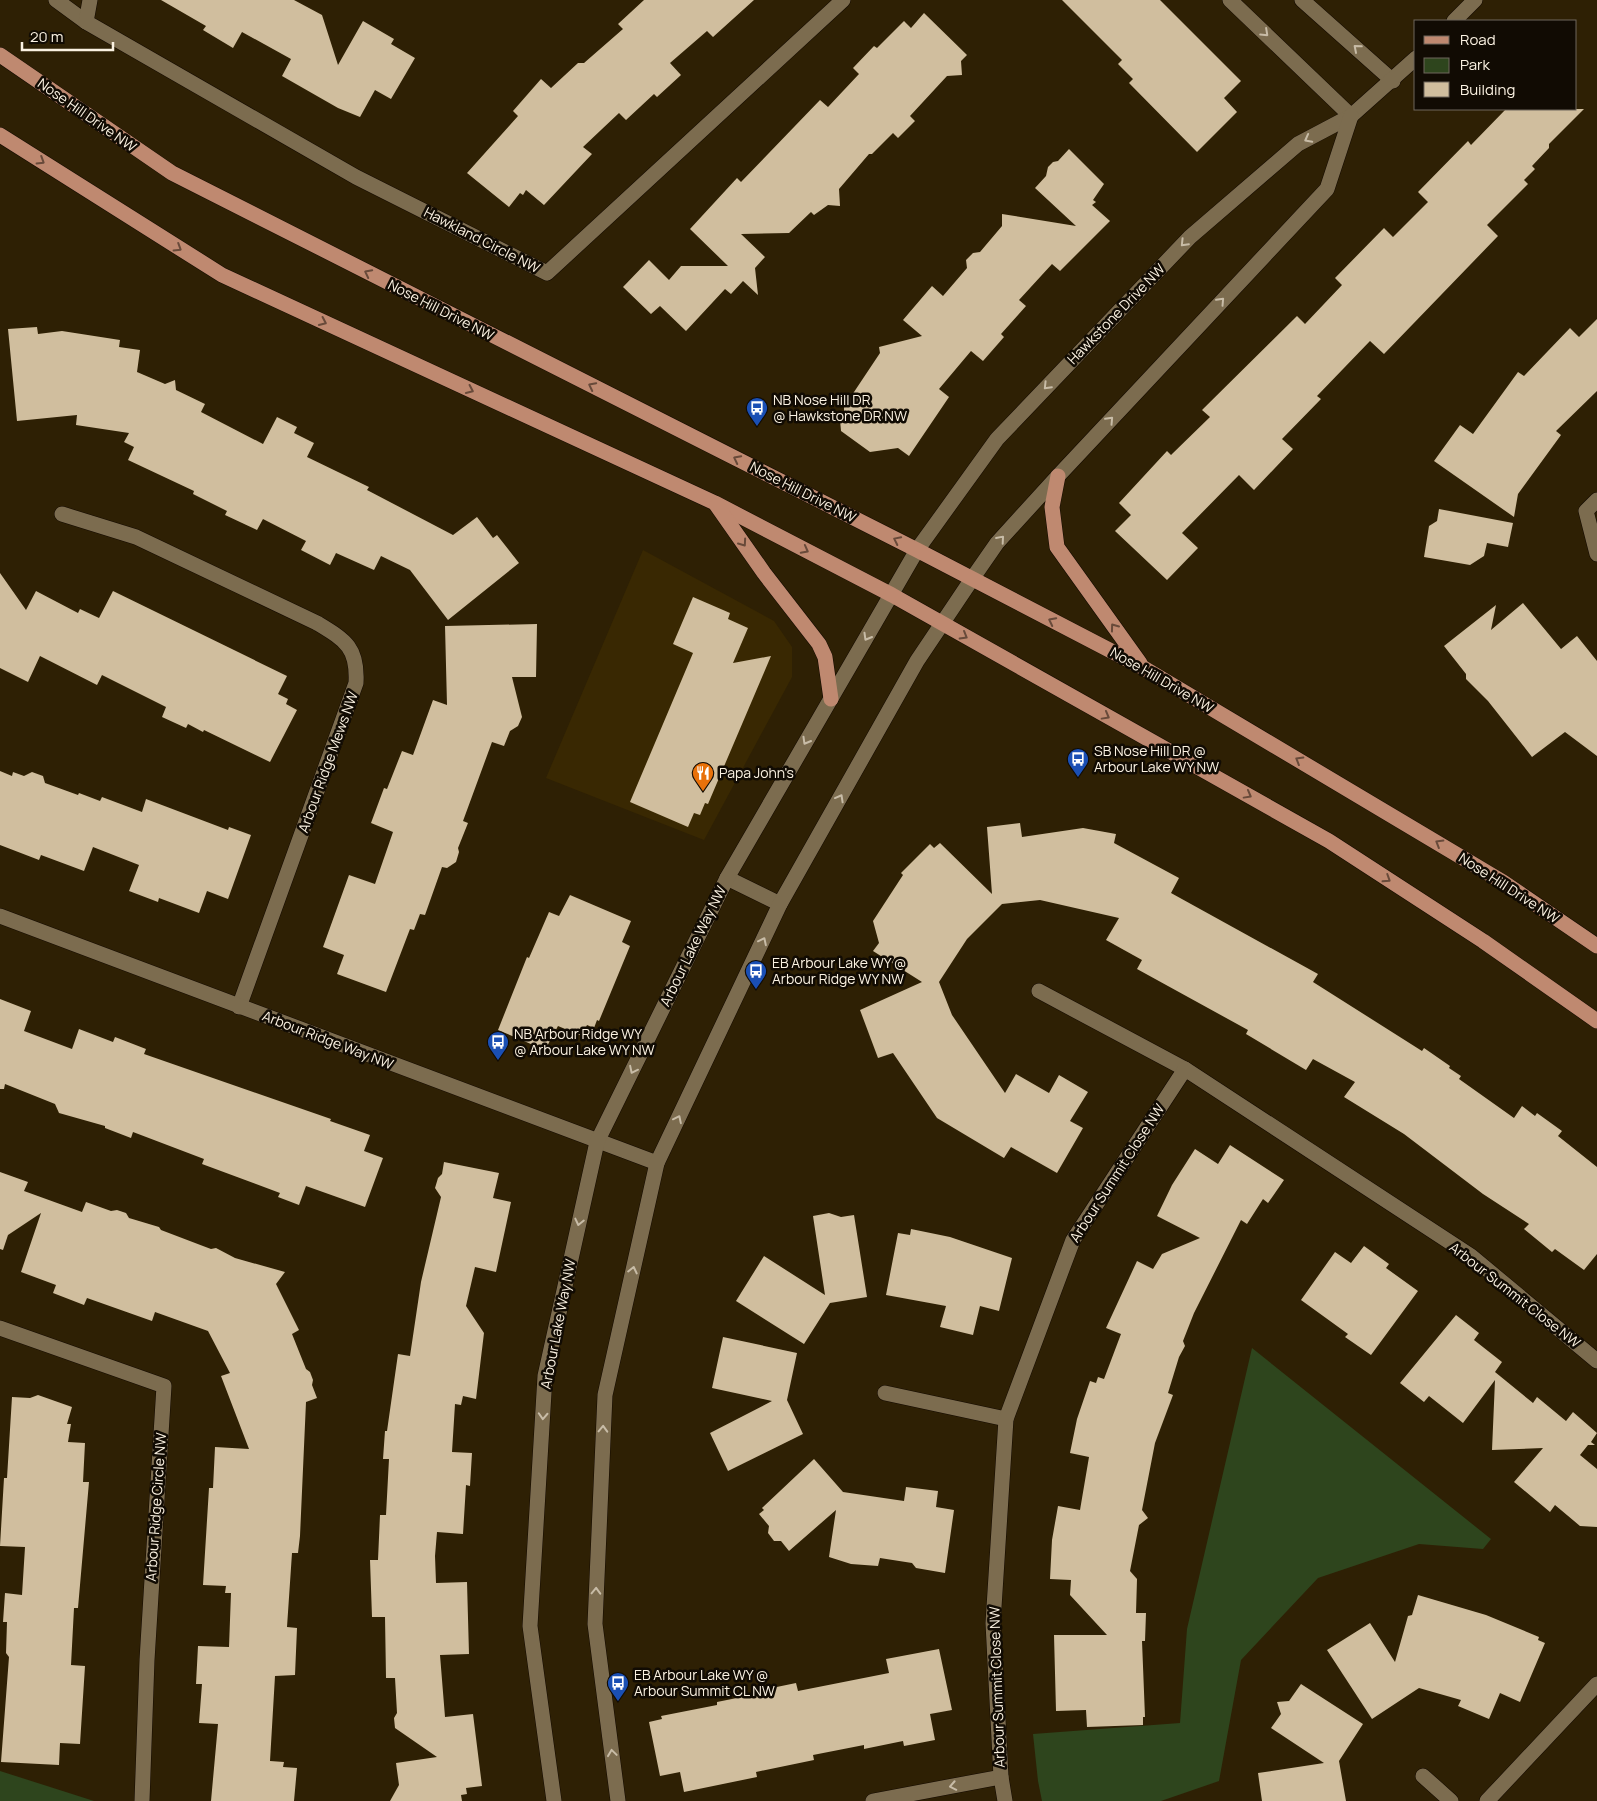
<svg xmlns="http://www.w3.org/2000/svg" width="1597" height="1801" viewBox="0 0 1597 1801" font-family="Manrope,sans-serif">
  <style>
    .built { fill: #392802 }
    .green { fill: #2e451d }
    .building { fill: #d0be9e }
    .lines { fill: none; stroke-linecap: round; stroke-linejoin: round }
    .minor-casing { stroke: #140a00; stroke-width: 16 }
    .major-casing { stroke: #140a00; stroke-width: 16 }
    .minor { stroke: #7c6c4f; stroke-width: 15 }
    .major { stroke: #bf8970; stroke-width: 15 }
    .oneway { stroke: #c8bca7 }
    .oneway2 { stroke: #684a3a }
    .labels { text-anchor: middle; stroke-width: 5; stroke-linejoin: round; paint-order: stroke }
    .street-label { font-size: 14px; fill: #fbf2e2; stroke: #110b03 }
    .poi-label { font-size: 14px; fill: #fbf2e2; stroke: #110b03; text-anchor: start }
  </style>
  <rect width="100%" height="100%" fill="#2e2004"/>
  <path class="built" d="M643 550 774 621 792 647V677L704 840 546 778Z"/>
  <g class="green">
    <path d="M1252 1348 1491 1539 1483 1549 1419 1544 1318 1578 1241 1660 1219 1781 1161 1801H1042L1038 1781 1033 1734 1180 1723 1187 1629Z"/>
    <path d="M0 1771 94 1801H0Z"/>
  </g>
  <g class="building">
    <path d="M161 0H294L322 15 338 65 363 21 394 39 391 44 415 58 391 99 375 90 360 117 338 108 282 76 291 59 242 32 233 48 203 30 206 26Z"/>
    <path d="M644 0H754L713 37 707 31 670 63 681 75 657 97 654 94 626 120 619 113 583 147 592 154 544 205 526 190 523 195 520 193 509 207 467 173 518 116 513 111 541 79 551 88 578 63H584L623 29 618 24Z"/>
    <path d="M1062 0H1160L1241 81 1224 98 1237 112 1197 152 1129 83 1133 79 1118 64 1122 60Z"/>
    <path d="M924 13 967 55 961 61 962 75 947 76 910 116 915 121 898 138 893 133 872 154H869L839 189 840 206 828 205 814 215 811 212 789 233 741 234 765 257 755 268 758 295 743 281 731 294 725 289 686 331 660 306 651 314 623 287 649 260 669 280 681 266H728L690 229 737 178 741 182 820 100 828 107 859 74 853 68 874 46 877 48 904 21 911 28Z"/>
    <path d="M1506 109H1584L1549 144V148L1532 166 1535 169 1524 180 1528 184 1487 225 1498 236 1384 354 1370 341 1317 396 1321 399 1282 439 1293 449 1254 490 1239 475 1182 533 1198 548 1167 580 1115 531 1131 515 1119 503 1167 451 1171 455 1210 417 1202 410 1297 316 1305 324 1342 285 1335 278 1384 228 1393 237 1428 202 1418 192 1468 141 1471 145Z"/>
    <path d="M1069 149 1104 184 1093 200 1096 202 1092 205 1110 221 1060 271 1052 264 1019 300 1026 306 1001 334 1004 337 983 361 971 351 939 389 949 397 909 456 898 448 870 452 841 431 840 420 844 412V407L880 353 879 347 922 336 903 320 932 286 943 296 967 268 966 260 973 253 980 252 1002 226V214L1076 226 1035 188 1046 176 1048 167 1053 162 1058 161Z"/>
    <path d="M1597 319V391L1556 431 1561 435 1518 494 1514 517 1434 461 1460 425 1473 434 1518 372 1524 376 1570 328 1579 337Z"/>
    <path d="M37 327 38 334 62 331 120 340 119 347 140 350 137 372 165 384 175 380 176 390 205 404 201 412 263 444 277 417 297 427 294 433 314 443 307 457 369 487 367 490 453 535 477 517 493 538 497 535 519 563 448 620 410 570 381 556 374 570 336 553 330 565 301 550 306 541 263 519 257 530 225 515 227 511 193 494 194 491 128 460 134 447 124 442 129 433 76 425 77 415 17 421 8 329Z"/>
    <path d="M1439 509 1513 523 1508 547 1487 543 1484 556 1470 565 1424 557 1429 526 1437 521Z"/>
    <path d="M0 573 26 610 36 591 78 613 80 609 99 618 113 591 287 676 278 694 288 699 286 704 297 710 270 762 204 730 203 732 188 724 186 728 162 717 166 707 102 675 97 685 40 656 28 682 0 668Z"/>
    <path d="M693 597 730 613 728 619 748 628 733 663 771 656 708 804 705 803 700 815 694 813 688 827 630 802 693 653 673 644Z"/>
    <path d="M1523 603 1561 649 1577 636 1597 661V756L1565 732 1532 757 1488 701 1466 679V674L1444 646 1496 605 1491 630Z"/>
    <path d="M537 624 536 677H512L522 717 518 726 510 731 504 746 492 742 463 821 468 823 458 848 459 852 456 862 447 868 442 867 425 915 420 914 414 930 410 929 386 992 337 974 344 955 323 947 349 875 375 884 393 832 371 823 384 788 387 789 402 751 413 755 433 700 447 705 445 626Z"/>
    <path d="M0 771 12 776 13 772 24 776 32 772 43 776 45 783 78 795 79 793 100 801 102 797 142 812 146 799 228 830 229 827 251 835 228 899 207 891 199 913 159 898 158 902 129 891 139 865 93 847 84 871 41 855 39 860 0 845Z"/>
    <path d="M1020 823 1022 837 1083 828 1116 834 1114 843 1179 878 1171 893 1318 974 1313 982 1422 1051 1424 1048 1450 1066 1449 1068 1461 1076 1459 1079 1514 1118 1522 1106 1535 1116 1537 1113 1562 1131 1558 1136 1597 1167V1254L1584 1270 1555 1249 1552 1252 1524 1229 1529 1224 1483 1194 1404 1134 1344 1097 1355 1082 1313 1059 1306 1070 1246 1034 1248 1030 1137 969 1142 960 1106 940 1119 918 1040 900 1002 904 967 939 939 982 952 1015 1005 1093 1016 1074 1049 1093 1059 1075 1088 1092 1070 1121 1083 1128 1057 1173 1011 1147 1004 1158 937 1118 893 1053 878 1058 860 1010 922 982 873 951 879 943 873 921 903 875 901 873 930 844 934 848 940 843 992 894 987 827Z"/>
    <path d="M570 895 631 921 622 942 630 946 599 1021 597 1020 594 1028 587 1025 582 1036 558 1026 545 1050 498 1030 527 957 529 958 549 912 559 916Z"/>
    <path d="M0 999 31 1011 24 1031 72 1049 79 1029 113 1042 115 1037 146 1049 144 1054 331 1119 330 1121 370 1135 364 1151 383 1158 365 1207 306 1186 299 1205 278 1197 280 1193 202 1164 204 1159 133 1132 131 1138 105 1128V1126L59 1113 55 1104 5 1084 4 1089H0Z"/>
    <path d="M1230 1145 1284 1180 1268 1203 1263 1199 1247 1224 1241 1220 1194 1313 1183 1341 1185 1346 1179 1357 1168 1393 1173 1395 1155 1443 1142 1510 1148 1518 1139 1525 1130 1571 1137 1579 1136 1613H1146L1145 1641H1142L1145 1717H1143V1725L1087 1727 1086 1710 1056 1711 1054 1635H1107L1070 1595 1071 1580 1050 1579 1052 1540 1058 1506 1080 1510 1089 1457 1070 1453 1077 1419 1090 1381 1096 1383 1098 1377 1104 1379 1121 1334 1106 1328 1137 1261 1153 1269 1162 1254 1200 1238 1157 1216 1172 1185 1195 1149 1218 1164Z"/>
    <path d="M444 1162 499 1173 493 1198 511 1202 496 1272 475 1267 466 1306 484 1333 476 1399 463 1396 461 1405 455 1404 452 1452 472 1453 470 1486 466 1485 463 1534 437 1532 435 1556 436 1583 467 1582 469 1654 440 1655 445 1717 473 1714 482 1786 466 1788 467 1794 461 1795 462 1801H390L399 1785 396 1763 437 1757 395 1728 394 1718 397 1713 395 1678H386L385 1617H372L370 1560H378L380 1515H386L389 1459H383L385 1431H387L398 1354 410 1356 421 1282 441 1197 435 1188 438 1178 442 1174Z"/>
    <path d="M0 1172 28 1182 24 1191 82 1212 86 1202 111 1211 117 1210 126 1213 129 1218 159 1227 161 1230 203 1246 211 1249 216 1248 235 1258 285 1272 276 1284 299 1330 292 1334 306 1369 310 1372 313 1380 312 1385 317 1398 306 1402 300 1536 298 1553H292L287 1627 297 1628 295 1675 275 1676 270 1761 284 1762 283 1767 297 1768 294 1801H211L218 1724 199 1723 202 1684H196L198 1646 229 1647 231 1593H225L226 1586 203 1585 209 1488H213L215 1447 249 1449 221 1376 230 1373 208 1331 155 1312 152 1321 87 1298 84 1305 53 1293 56 1285 21 1272 41 1213 8 1235 3 1250 0 1249Z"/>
    <path d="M829 1213 841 1217 854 1215 867 1297 830 1303 804 1344 736 1301 764 1256 825 1295 813 1216Z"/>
    <path d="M911 1229 950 1237 1012 1258 999 1311 980 1306 973 1335 940 1327 946 1306 886 1295 898 1233 910 1235Z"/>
    <path d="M1364 1246 1389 1264 1386 1268 1418 1291 1371 1355 1345 1337 1348 1334 1301 1300 1335 1252 1351 1263Z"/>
    <path d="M1456 1315 1479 1333 1474 1340 1502 1362 1495 1372 1533 1403 1537 1397 1566 1421 1573 1412 1597 1433 1591 1442 1595 1445H1588L1580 1455 1597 1469V1527L1580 1526 1555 1505 1550 1512 1514 1482 1543 1448 1492 1450 1495 1380 1463 1423 1429 1396 1424 1402 1400 1383Z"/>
    <path d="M723 1337 797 1353 787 1400 803 1434 728 1471 710 1433 772 1401 712 1388Z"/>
    <path d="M38 1395 72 1407 67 1424H71L68 1442 85 1443 83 1482H89L78 1608H74L71 1665 85 1666 80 1744 60 1743 59 1765 1 1762 9 1657 6 1653 7 1622H3L5 1593 22 1595 25 1547 0 1546 4 1478H7L12 1397 30 1398Z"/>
    <path d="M814 1459 843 1492 904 1501 906 1487 938 1491 936 1507 954 1510 945 1573 916 1568 912 1563 880 1558 878 1566 851 1564 829 1557 836 1510 789 1551 781 1541H774L768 1533 769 1526 759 1514 764 1510 762 1508Z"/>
    <path d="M1418 1595 1486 1615 1539 1637 1538 1640 1545 1643 1520 1702 1500 1693 1489 1719 1458 1706 1461 1700 1419 1688 1372 1719 1327 1650 1370 1623 1395 1662 1408 1616 1412 1615Z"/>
    <path d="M939 1649 952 1710 930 1714 935 1740 904 1746 903 1741 864 1749V1745L813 1755 814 1760 756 1772 757 1777 684 1792 680 1772 660 1776 649 1722 662 1719 661 1716 717 1705V1702L767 1692V1689L796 1683 798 1691 889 1673 886 1659Z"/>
    <path d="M1301 1684 1363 1724 1339 1761 1346 1801H1262L1258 1773 1324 1763 1271 1728 1281 1714 1277 1702 1289 1701Z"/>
  </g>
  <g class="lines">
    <g class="minor-casing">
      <g id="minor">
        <path d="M56 0 86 22"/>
        <path d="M90 0 86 22 356 177 547 273 843 0"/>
        <path d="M1230 0 1351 116"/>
        <path d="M1302 0 1393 81"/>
        <path d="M1454 21 1475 0"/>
        <path d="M1597 500 1586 511 1597 554"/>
        <path d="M62 514 136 537 317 623C345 640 358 647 356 683L239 1007"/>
        <path d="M727 878 780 904"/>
        <path d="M0 916 657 1163"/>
        <path d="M1039 991 1185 1069"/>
        <path d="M0 1328 164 1386 147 1660 142 1801"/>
        <path d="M885 1393 1006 1419"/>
        <path d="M1423 1776 1451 1801"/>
        <path d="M554 1801 530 1626 545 1376 597 1142 727 878 917 550 997 439 1190 237 1298 144 1351 116 1416 58"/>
        <path d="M618 1801 595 1624 605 1395 657 1163 780 904 917 661 972 579 997 543 1058 476 1327 189 1351 116"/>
        <path d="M873 1801 1001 1777"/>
        <path d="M1005 1801 1001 1777 993 1623 1006 1419 1073 1240 1185 1069 1471 1256 1597 1361"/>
        <path d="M1487 1801 1597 1684"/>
      </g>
    </g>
    <g class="major-casing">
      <g id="major">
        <path d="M0 55 172 173 917 550 1142 667 1503 882 1597 946"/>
        <path d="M0 135 222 275 715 503 892 595 1329 841 1483 941 1597 1021"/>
        <path d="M1058 476 1052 507 1057 547 1140 663"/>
        <path d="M717 506 764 573 819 644 825 657 831 699"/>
      </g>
    </g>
    <use href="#minor" class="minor"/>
    <use href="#major" class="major"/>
  </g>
  <defs><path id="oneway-chevron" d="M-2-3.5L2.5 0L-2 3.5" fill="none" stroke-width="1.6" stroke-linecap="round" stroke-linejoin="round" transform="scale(1.25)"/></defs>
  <g class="oneway">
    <use href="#oneway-chevron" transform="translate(1265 33) rotate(43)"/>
    <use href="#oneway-chevron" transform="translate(1357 48) rotate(-139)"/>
    <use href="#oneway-chevron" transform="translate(1308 139) rotate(152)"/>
    <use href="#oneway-chevron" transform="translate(1184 243) rotate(134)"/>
    <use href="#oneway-chevron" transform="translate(1221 301) rotate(-47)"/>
    <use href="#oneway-chevron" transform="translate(1047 386) rotate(134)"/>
    <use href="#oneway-chevron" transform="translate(1110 420) rotate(-47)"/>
    <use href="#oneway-chevron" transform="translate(1001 539) rotate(-49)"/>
    <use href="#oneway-chevron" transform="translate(867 637) rotate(120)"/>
    <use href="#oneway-chevron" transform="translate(806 741) rotate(120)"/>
    <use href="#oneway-chevron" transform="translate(840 798) rotate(-61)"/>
    <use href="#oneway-chevron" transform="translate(763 941) rotate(-64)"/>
    <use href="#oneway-chevron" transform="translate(633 1070) rotate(116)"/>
    <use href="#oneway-chevron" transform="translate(678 1119) rotate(-64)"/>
    <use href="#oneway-chevron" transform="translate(579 1222) rotate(103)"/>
    <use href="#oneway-chevron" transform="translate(633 1270) rotate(-77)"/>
    <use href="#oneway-chevron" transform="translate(543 1416) rotate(93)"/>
    <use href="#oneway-chevron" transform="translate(603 1429) rotate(-88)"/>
    <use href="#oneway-chevron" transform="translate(596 1591) rotate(-88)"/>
    <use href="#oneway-chevron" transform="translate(612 1753) rotate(-98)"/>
    <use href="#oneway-chevron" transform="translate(953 1786) rotate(169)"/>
  </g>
  <g class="oneway2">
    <use href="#oneway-chevron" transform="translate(41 161) rotate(32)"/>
    <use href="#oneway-chevron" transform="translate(178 248) rotate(32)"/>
    <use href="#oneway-chevron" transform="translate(368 273) rotate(-153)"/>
    <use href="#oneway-chevron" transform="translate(323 322) rotate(25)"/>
    <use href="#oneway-chevron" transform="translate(592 386) rotate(-153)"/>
    <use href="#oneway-chevron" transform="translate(470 390) rotate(25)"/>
    <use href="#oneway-chevron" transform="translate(737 459) rotate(-153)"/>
    <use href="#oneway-chevron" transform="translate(897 540) rotate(-154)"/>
    <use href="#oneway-chevron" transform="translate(743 543) rotate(55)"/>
    <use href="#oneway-chevron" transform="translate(805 550) rotate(28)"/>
    <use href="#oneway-chevron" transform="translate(1052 621) rotate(-153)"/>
    <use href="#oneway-chevron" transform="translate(1114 627) rotate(-126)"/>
    <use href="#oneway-chevron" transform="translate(964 636) rotate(30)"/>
    <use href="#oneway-chevron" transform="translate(1106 716) rotate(29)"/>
    <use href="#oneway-chevron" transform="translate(1299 760) rotate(-149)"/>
    <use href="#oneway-chevron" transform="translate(1248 795) rotate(29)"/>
    <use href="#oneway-chevron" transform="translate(1439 843) rotate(-149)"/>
    <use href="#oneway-chevron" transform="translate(1387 879) rotate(33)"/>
  </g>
  <defs>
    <g id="bus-pin" transform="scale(1.125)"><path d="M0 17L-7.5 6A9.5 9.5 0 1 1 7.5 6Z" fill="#1a4fb4" stroke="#110b03"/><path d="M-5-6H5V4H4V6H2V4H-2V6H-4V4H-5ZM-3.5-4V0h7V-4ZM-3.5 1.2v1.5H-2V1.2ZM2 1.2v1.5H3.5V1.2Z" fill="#fff"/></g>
    <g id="restaurant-pin" transform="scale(1.125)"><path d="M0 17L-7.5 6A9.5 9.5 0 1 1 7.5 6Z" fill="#e8710a" stroke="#110b03"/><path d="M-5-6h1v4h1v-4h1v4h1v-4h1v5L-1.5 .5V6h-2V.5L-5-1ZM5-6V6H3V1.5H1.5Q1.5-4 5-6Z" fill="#fff"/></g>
  </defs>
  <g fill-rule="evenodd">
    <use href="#bus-pin" x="757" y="408"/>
    <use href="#bus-pin" x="1078" y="759"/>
    <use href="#restaurant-pin" x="703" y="773"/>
    <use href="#bus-pin" x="756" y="971"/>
    <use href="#bus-pin" x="498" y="1042"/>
    <use href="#bus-pin" x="618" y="1683"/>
  </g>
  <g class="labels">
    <g class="street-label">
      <text transform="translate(87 115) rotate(35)" y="5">Nose Hill Drive NW</text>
      <text transform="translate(482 240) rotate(27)" y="5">Hawkland Circle NW</text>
      <text transform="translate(441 310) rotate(27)" y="5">Nose Hill Drive NW</text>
      <text transform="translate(1116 314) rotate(-46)" y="5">Hawkstone Drive NW</text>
      <text transform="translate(803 492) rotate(27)" y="5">Nose Hill Drive NW</text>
      <text transform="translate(1162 680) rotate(30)" y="5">Nose Hill Drive NW</text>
      <text transform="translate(328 762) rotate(-70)" y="5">Arbour Ridge Mews NW</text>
      <text transform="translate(1509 888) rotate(33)" y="5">Nose Hill Drive NW</text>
      <text transform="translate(693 946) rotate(-64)" y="5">Arbour Lake Way NW</text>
      <text transform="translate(328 1040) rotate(21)" y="5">Arbour Ridge Way NW</text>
      <text transform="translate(1117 1173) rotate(-57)" y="5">Arbour Summit Close NW</text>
      <text transform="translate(1515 1295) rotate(38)" y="5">Arbour Summit Close NW</text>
      <text transform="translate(558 1324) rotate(-79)" y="5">Arbour Lake Way NW</text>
      <text transform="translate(156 1507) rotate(-86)" y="5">Arbour Ridge Circle NW</text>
      <text transform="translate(997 1687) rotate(-92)" y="5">Arbour Summit Close NW</text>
    </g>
    <g class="poi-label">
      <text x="773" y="405">NB Nose Hill DR<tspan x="773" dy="16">@ Hawkstone DR NW</tspan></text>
      <text x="1094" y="756">SB Nose Hill DR @<tspan x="1094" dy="16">Arbour Lake WY NW</tspan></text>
      <text x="719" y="778">Papa John's</text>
      <text x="772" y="968">EB Arbour Lake WY @<tspan x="772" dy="16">Arbour Ridge WY NW</tspan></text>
      <text x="514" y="1039">NB Arbour Ridge WY<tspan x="514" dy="16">@ Arbour Lake WY NW</tspan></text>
      <text x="634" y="1680">EB Arbour Lake WY @<tspan x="634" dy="16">Arbour Summit CL NW</tspan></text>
    </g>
  </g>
  <rect x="1414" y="20" width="162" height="90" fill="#110b03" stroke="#6f675c"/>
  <rect x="1424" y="36" width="25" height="8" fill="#bf8970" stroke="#6f675c"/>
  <text x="1460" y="45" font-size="15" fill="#fbf2e2">Road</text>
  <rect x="1424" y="58" width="25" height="15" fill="#2e451d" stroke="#6f675c"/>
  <text x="1460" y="70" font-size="15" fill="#fbf2e2">Park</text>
  <rect x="1424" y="82" width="25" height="15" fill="#d0be9e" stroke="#6f675c"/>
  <text x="1460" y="95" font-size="15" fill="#fbf2e2">Building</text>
  <path d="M22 42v8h91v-8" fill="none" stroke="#fbf2e2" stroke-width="2.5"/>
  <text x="30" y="42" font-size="15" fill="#fbf2e2" stroke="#110b03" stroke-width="4" paint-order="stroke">20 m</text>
</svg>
